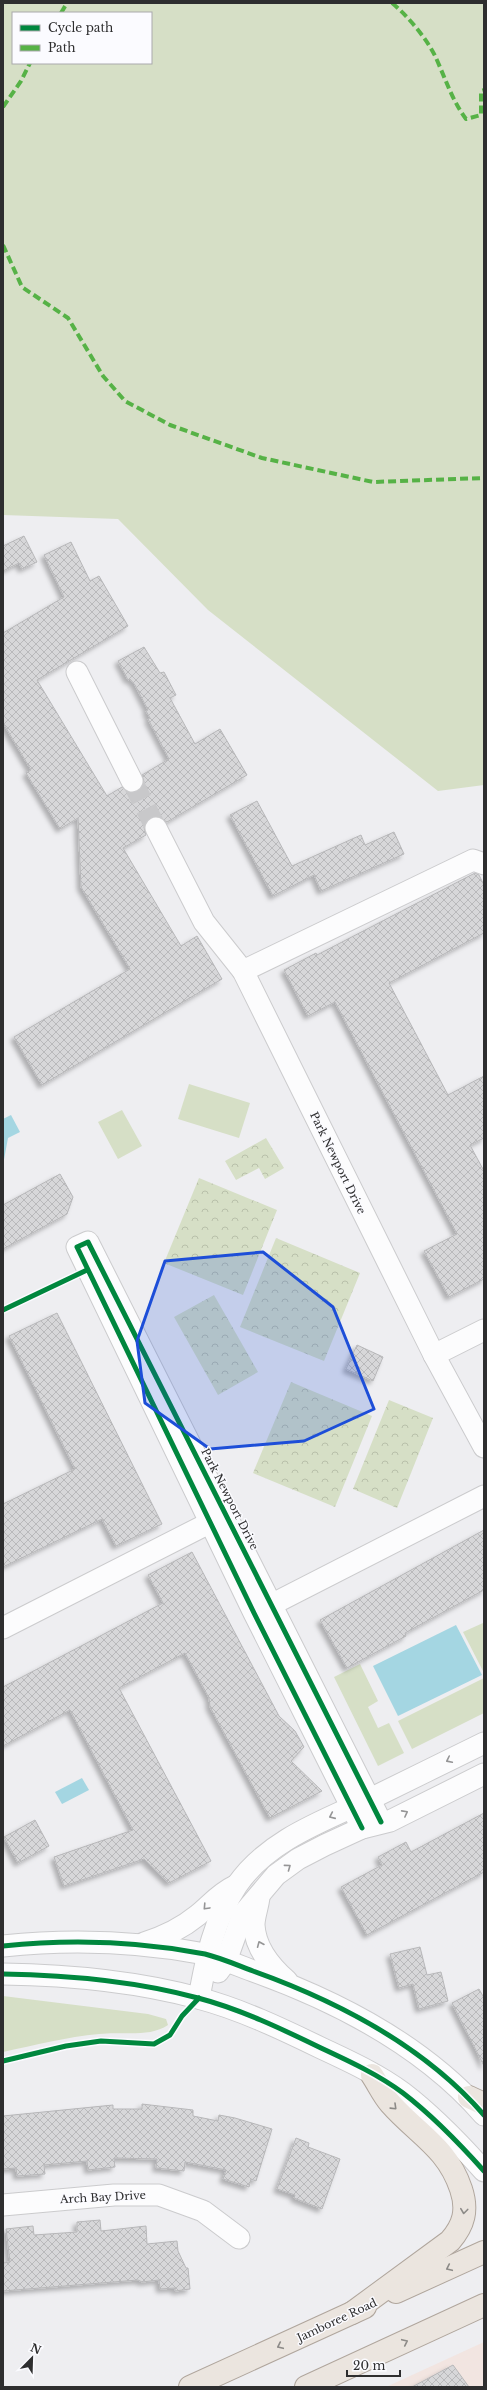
<svg xmlns="http://www.w3.org/2000/svg" width="487" height="2390" viewBox="0 0 487 2390" font-family="'Libre Baskerville',serif">
  <style>
    .commercial { fill: #f2e5e1 }
    .grass { fill: #d6dfc6; fill-rule: evenodd }
    .park { fill: url(#park-crowns) }
    .water { fill: #a4d6e2 }
    .building { fill: url(#building-cross-hatch); stroke: #b7b7b9; filter: url(#shadow) }
    .lines { fill: none; stroke-linecap: round; stroke-linejoin: round }
    .minor-tunnel { stroke: #c8c8ca; stroke-width: 21; stroke-dasharray: 21 10; stroke-linecap: butt }
    .minor-casing { stroke: #cbcbcd; stroke-width: 23 }
    .major-casing { stroke: #b0a69d; stroke-width: 24 }
    .minor { stroke: #fcfcfd; stroke-width: 21 }
    .major { stroke: #ebe5df; stroke-width: 22 }
    .quiet { stroke: #56b246; stroke-width: 4; stroke-dasharray: 8 4; stroke-linecap: butt }
    .cycleway-casing { stroke: #fbfbff; stroke-width: 8 }
    .cycleway { stroke: #00873e; stroke-width: 5 }
    .oneway { stroke: #959596 }
    .oneway2 { stroke: #8c8a87 }
    .marked { fill: #1d4ed8; fill-opacity: 0.2; stroke: #1d4ed8; stroke-width: 3; stroke-linejoin: round }
    .labels { text-anchor: middle; stroke-width: 3; stroke-linejoin: round; paint-order: stroke }
    .street-label { font-size: 11px; fill: #2e2e2f; stroke: #fbfbff }
  </style>
  <defs>
    <pattern id="park-crowns" width="20" height="18" patternUnits="userSpaceOnUse"><rect width="20" height="18" fill="#d6dfc6"/><path d="M2 6a3 3 0 1 1 6 0M12 15a3 3 0 1 1 6 0" fill="none" stroke="#b8c0aa"/></pattern>
    <pattern id="building-cross-hatch" width="8" height="8" patternUnits="userSpaceOnUse"><rect width="8" height="8" fill="#d7d7d9"/><path d="M0 0l8 8M0 8l8-8" fill="none" stroke="#b9b9bb"/></pattern>
    <filter id="shadow"><feDropShadow dx="-3.5" dy="3.5" stdDeviation="2" flood-color="#0004"/></filter>
  </defs>
  <rect width="100%" height="100%" fill="#eeeef1"/>
  <path class="commercial" d="M484 2342V2387H386Z"/>
  <g class="grass">
    <path d="M3 3H484V785L438 791 208 610 118 519 3 515ZM13 13H151V63H13Z"/>
    <path d="M189 1084 250 1103 239 1138 178 1119Z"/>
    <path d="M122 1110 142 1146 118 1159 98 1122Z"/>
    <path d="M483 1623 484 1624V1673L463 1632Z"/>
    <path d="M360 1664 378 1701 368 1707 378 1728 389 1723 404 1753 378 1766 334 1677Z"/>
    <path d="M484 1678V1713L412 1749 398 1721Z"/>
    <path d="M3 1996 148 2014 166 2019 168 2025C149 2038 122 2031 99 2034 67 2037 35 2045 3 2052Z"/>
  </g>
  <g class="park">
    <path d="M266 1138 284 1168 265 1179 259 1168 236 1180 225 1161Z"/>
    <path d="M199 1178 277 1210 243 1295 164 1263Z"/>
    <path d="M276 1238 360 1273 324 1361 240 1327Z"/>
    <path d="M214 1295 258 1372 218 1395 174 1317Z"/>
    <path d="M291 1382 372 1416 335 1507 253 1473Z"/>
    <path d="M389 1400 433 1418 397 1508 353 1489Z"/>
  </g>
  <g class="water">
    <path d="M11 1115 20 1132 8 1138 3 1165V1119Z"/>
    <path d="M456 1625 482 1675 398 1716 373 1666Z"/>
    <path d="M82 1778 89 1790 62 1804 55 1792Z"/>
  </g>
  <g class="building">
    <path d="M24 536 37 562 22 569 19 563 3 571V546Z"/>
    <path d="M71 542 90 581 99 576 128 626 37 680 107 796 122 787 131 793 138 791 144 782 142 775 169 759 148 719 150 718 146 711 148 710 135 685 130 679 128 680 118 661 144 647 160 673 164 672 176 695 170 698 195 744 220 729 247 775 167 822 157 816 150 818 144 827 146 835 123 848 181 946 197 936 222 979 42 1085 14 1037 130 969 81 887 78 818 60 829 26 773 31 770 3 723V633L64 597 44 555Z"/>
    <path d="M257 801 292 866 361 835 365 845 394 832 404 854 321 891 314 875 273 896 230 815Z"/>
    <path d="M475 873 479 875 484 885V933L389 983 448 1095 484 1076V1138L470 1145 484 1171V1279L449 1297 424 1251 457 1234 335 1002 308 1016 284 970 316 953 317 955Z"/>
    <path d="M60 1174 73 1197 67 1214 3 1249V1205Z"/>
    <path d="M57 1313 162 1524 116 1546 102 1519 3 1567V1504L75 1469 9 1336Z"/>
    <path d="M357 1345 383 1357 373 1381 346 1369Z"/>
    <path d="M484 1530V1590L405 1633 406 1636 347 1668 320 1620Z"/>
    <path d="M192 1552 279 1716 295 1731 304 1747 291 1761 322 1791 270 1818 210 1707 209 1698 185 1653 119 1688 211 1861 169 1883 144 1859 64 1886 54 1857 133 1830 70 1710 3 1746V1687L163 1603 148 1575Z"/>
    <path d="M484 1813V1872L367 1935 341 1887 382 1865 378 1857 406 1842 411 1852Z"/>
    <path d="M35 1820 49 1846 18 1863 4 1837Z"/>
    <path d="M420 1947 427 1975 441 1972 448 2001 419 2009 413 1984 399 1988 390 1954Z"/>
    <path d="M479 1989 484 1998V2066L452 2003Z"/>
    <path d="M142 2104 193 2110V2116L218 2121 219 2115 235 2118 272 2129 256 2181 251 2179 249 2187 223 2179 226 2170 185 2162 184 2171 156 2168 157 2159 114 2158 115 2167 88 2170 87 2161 44 2165 45 2174 17 2176 16 2168 3 2169V2116L113 2105V2109H142Z"/>
    <path d="M296 2138 309 2143 308 2147 340 2159 322 2209 294 2198 295 2195 277 2189Z"/>
    <path d="M100 2220 101 2231 146 2226 147 2244 177 2241 178 2251 186 2268H188L190 2289 175 2291V2288L160 2289 159 2280 142 2282 138 2280 3 2291V2263L10 2262 6 2229 33 2226 34 2235 77 2232V2222Z"/>
    <path d="M453 2365 469 2387H412Z"/>
  </g>
  <g class="lines">
    <path class="minor-tunnel" d="M132 781 156 828"/>
    <g class="minor-casing">
      <g id="minor">
        <path d="M77 672 132 781"/>
        <path d="M156 828 204 922 243 971 434 1355 484 1447"/>
        <path d="M243 971 473 860 484 864"/>
        <path d="M434 1355 484 1330"/>
        <path d="M259 1611 484 1496"/>
        <path d="M3 1628 223 1516"/>
        <path d="M362 1828 254 1613 77 1247 88 1242 381 1822"/>
        <path d="M259 1897C258 1907 254 1916 254 1925 255 1947 271 1967 287 1981"/>
        <path d="M144 1943C164 1937 182 1928 198 1915 211 1904 220 1893 235 1886"/>
        <path d="M3 1946C71 1939 137 1941 205 1954 221 1958 237 1965 253 1971 337 2001 425 2047 484 2115"/>
        <path d="M218 1972 226 1961 243 1914 276 1875 298 1859 325 1845 362 1828 390 1821 484 1774"/>
        <path d="M3 1974C68 1975 135 1981 198 1998 240 2009 282 2029 321 2048 349 2061 379 2075 403 2093 433 2116 459 2143 484 2171"/>
        <path d="M199 1998C206 1959 214 1919 237 1885 268 1840 323 1821 370 1799 408 1780 446 1762 484 1743"/>
        <path d="M3 2205 114 2195H159L203 2211 239 2238"/>
      </g>
    </g>
    <g class="major-casing">
      <g id="major">
        <path d="M469 2097 484 2104"/>
        <path d="M396 2292 484 2252"/>
        <path d="M352 2313 450 2241C464 2225 468 2210 461 2189 447 2147 417 2134 390 2103 383 2095 378 2084 372 2075"/>
        <path d="M190 2387 365 2307"/>
        <path d="M306 2387 484 2305"/>
      </g>
    </g>
    <use href="#minor" class="minor"/>
    <use href="#major" class="major"/>
    <g class="quiet">
      <path d="M392 3C407 15 428 40 436 58 446 80 452 100 466 119L481 115V91L484 90"/>
      <path d="M61 13 67 3"/>
      <path d="M3 107 21 81 30 63"/>
      <path d="M3 245 22 287 68 318 103 376 125 401 170 425 262 458 373 482 484 478"/>
    </g>
    <g class="cycleway-casing">
      <g id="cycleway">
        <path d="M3 1310 87 1270"/>
        <path d="M362 1828 254 1613 77 1247 88 1242 381 1822"/>
        <path d="M3 1946C71 1939 137 1941 205 1954 221 1958 237 1965 253 1971 337 2001 425 2047 484 2115"/>
        <path d="M3 1974C68 1975 135 1981 198 1998 240 2009 282 2029 321 2048 349 2061 379 2075 403 2093 433 2116 459 2143 484 2171"/>
        <path d="M3 2061 66 2046 101 2041 154 2044 170 2035 182 2016 199 1998"/>
      </g>
    </g>
    <use href="#cycleway" class="cycleway"/>
  </g>
  <defs><path id="oneway-chevron" d="M-2-3.5L2.5 0L-2 3.5" fill="none" stroke-width="1.6" stroke-linecap="round" stroke-linejoin="round"/></defs>
  <g class="oneway">
    <use href="#oneway-chevron" transform="translate(449 1760) rotate(154)"/>
    <use href="#oneway-chevron" transform="translate(405 1813) rotate(-28)"/>
    <use href="#oneway-chevron" transform="translate(332 1816) rotate(156)"/>
    <use href="#oneway-chevron" transform="translate(288 1867) rotate(-36)"/>
    <use href="#oneway-chevron" transform="translate(206 1907) rotate(133)"/>
    <use href="#oneway-chevron" transform="translate(260 1944) rotate(-113)"/>
  </g>
  <g class="oneway2">
    <use href="#oneway-chevron" transform="translate(394 2107) rotate(44)"/>
    <use href="#oneway-chevron" transform="translate(464 2211) rotate(97)"/>
    <use href="#oneway-chevron" transform="translate(449 2268) rotate(155)"/>
    <use href="#oneway-chevron" transform="translate(405 2342) rotate(-25)"/>
    <use href="#oneway-chevron" transform="translate(280 2346) rotate(155)"/>
  </g>
  <path class="marked" d="M263 1252 333 1307 374 1409 304 1441 210 1449 145 1403 137 1341 165 1261Z"/>
  <g class="labels">
    <g class="street-label">
      <text transform="translate(338 1163) rotate(64)" y="4">Park Newport Drive</text>
      <text transform="translate(230 1499) rotate(63)" y="4">Park Newport Drive</text>
      <text transform="translate(103 2197) rotate(-3)" y="4">Arch Bay Drive</text>
      <text transform="translate(337 2320) rotate(-25)" y="4">Jamboree Road</text>
    </g>
  </g>
  <rect width="487" height="2390" fill="none" stroke="#2e2e2f" stroke-width="8"/>
  <rect x="12" y="12" width="140" height="52" fill="#fbfbff" stroke="#a9a9ac"/>
  <rect x="20" y="25" width="20" height="6" fill="#00873e" stroke="#a9a9ac"/>
  <text x="48" y="32" font-size="12" fill="#2e2e2f">Cycle path</text>
  <rect x="20" y="45" width="20" height="6" fill="#56b246" stroke="#a9a9ac"/>
  <text x="48" y="52" font-size="12" fill="#2e2e2f">Path</text>
  <g transform="translate(32 2358) rotate(23)" stroke="#fbfbff" stroke-width="3" paint-order="stroke">
  <path d="M0-3L7 15L0 10L-7 15Z" fill="#2e2e2f"/>
  <text y="-6" font-size="11" font-weight="bold" text-anchor="middle" fill="#2e2e2f">N</text>
  </g>
  <path d="M347 2370v6h53v-6" fill="none" stroke="#2e2e2f" stroke-width="2"/>
  <text x="353" y="2370" font-size="12" fill="#2e2e2f" stroke="#fbfbff" stroke-width="3" paint-order="stroke">20 m</text>
</svg>
